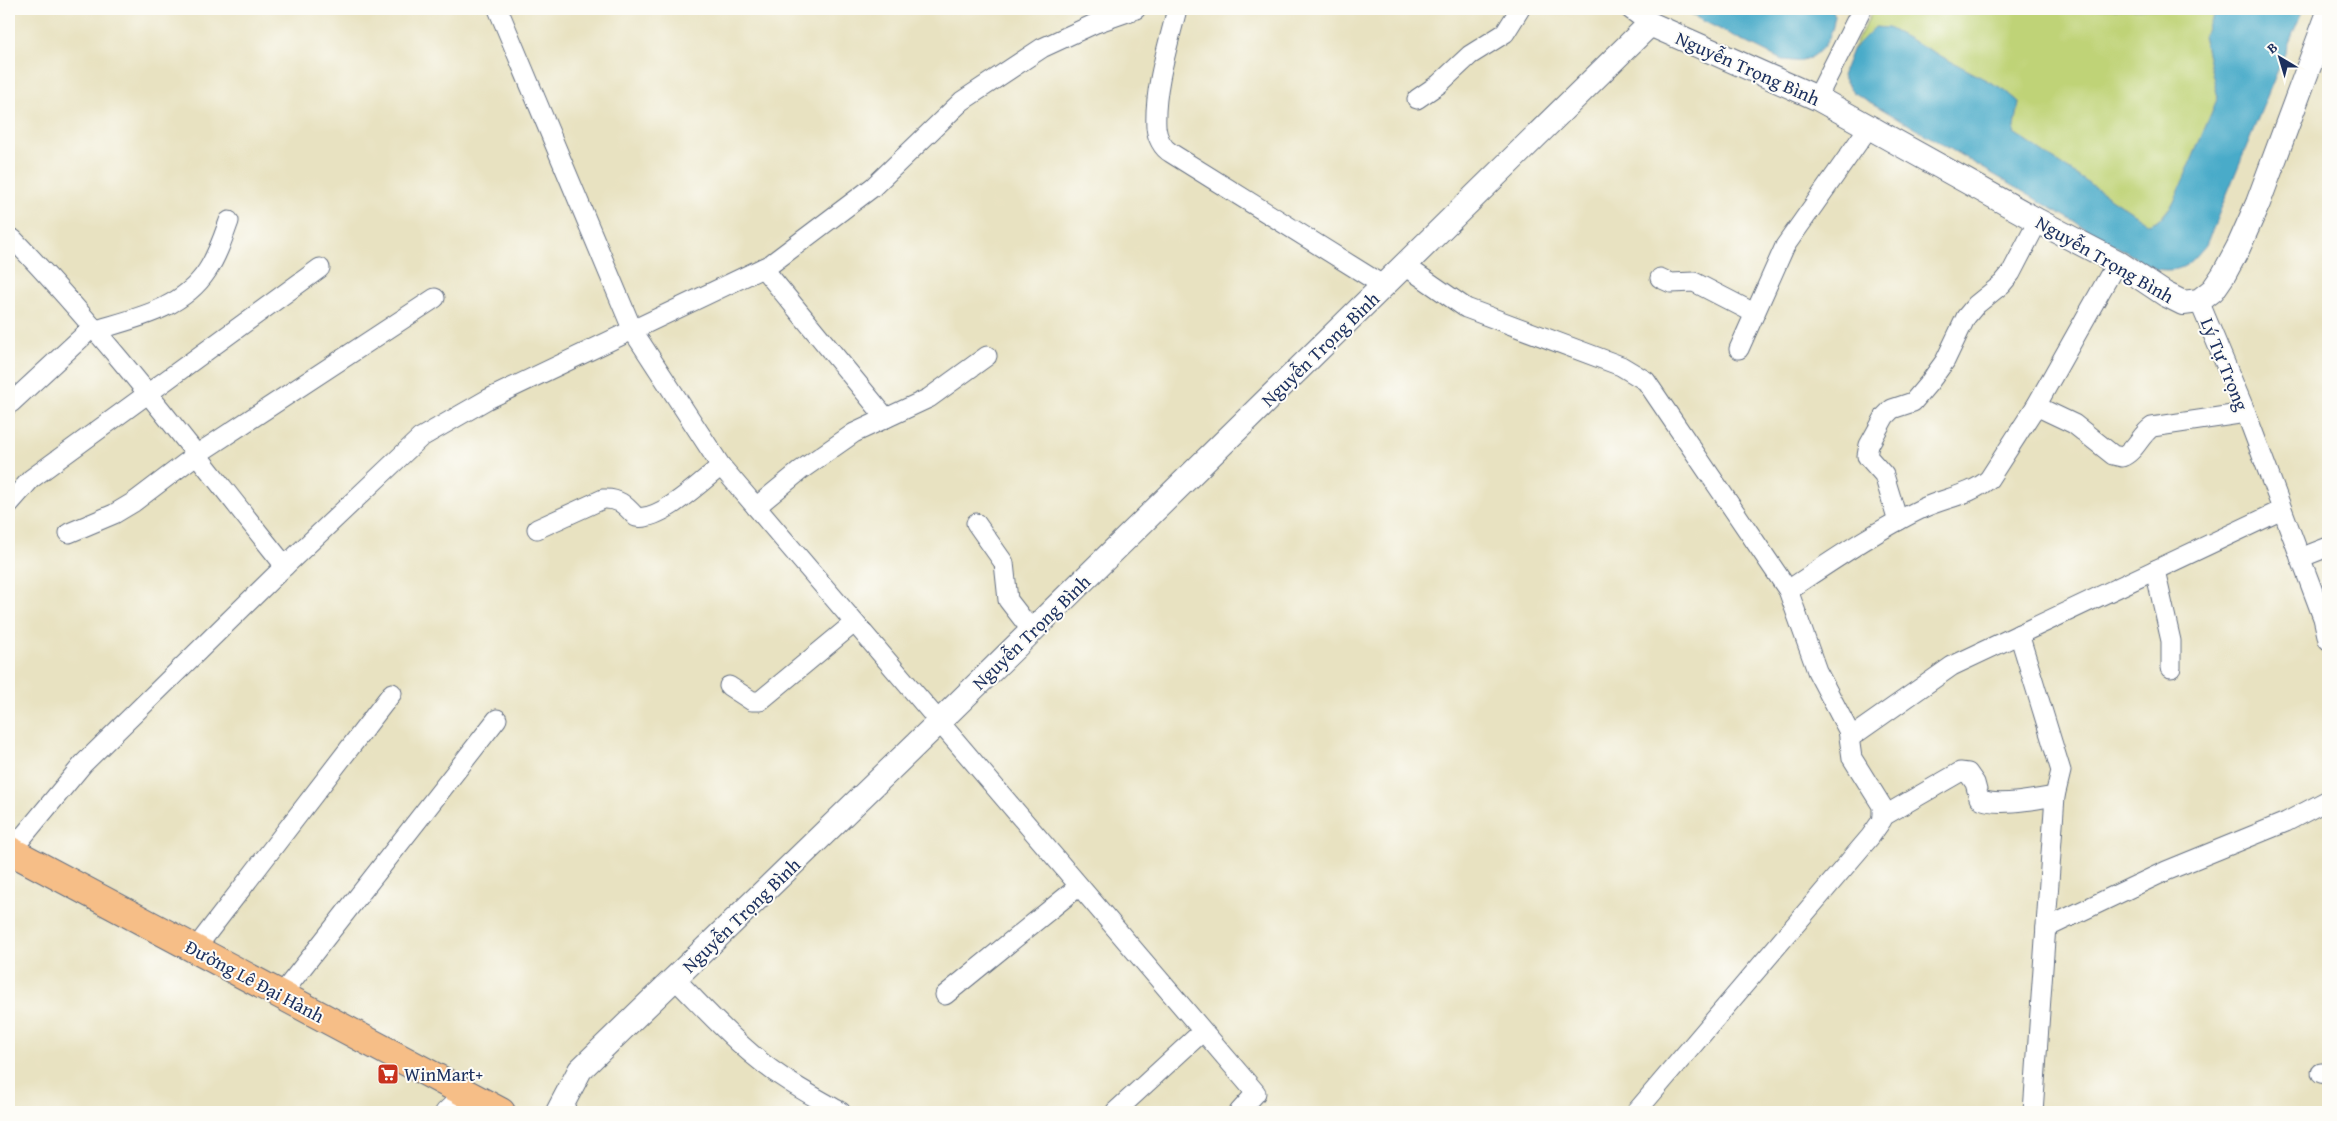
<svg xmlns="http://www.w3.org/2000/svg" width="2337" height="1121" viewBox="0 0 2337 1121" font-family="'Gentium Book Plus',serif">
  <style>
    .green { fill: #bfd377; stroke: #6d816a }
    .water { fill: #4aabc9; stroke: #326d94 }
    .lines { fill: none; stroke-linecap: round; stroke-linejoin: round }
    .minor-casing { stroke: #636e81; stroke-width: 21 }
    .tertiary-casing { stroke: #636e81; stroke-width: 26 }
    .primary-casing { stroke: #636e81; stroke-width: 30 }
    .minor { stroke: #fff; stroke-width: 19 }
    .tertiary { stroke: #fff; stroke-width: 24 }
    .primary { stroke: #f6be87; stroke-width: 28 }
    .labels { text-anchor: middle; stroke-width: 4; stroke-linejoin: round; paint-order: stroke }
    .street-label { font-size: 19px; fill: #1b2f5e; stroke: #fdfcf7 }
    .poi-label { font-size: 19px; fill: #1b2f5e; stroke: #fdfcf7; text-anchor: start }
  </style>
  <rect width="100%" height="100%" fill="#fdfcf7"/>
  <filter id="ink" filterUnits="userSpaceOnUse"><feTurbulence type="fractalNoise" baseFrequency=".02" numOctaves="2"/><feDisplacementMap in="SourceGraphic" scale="10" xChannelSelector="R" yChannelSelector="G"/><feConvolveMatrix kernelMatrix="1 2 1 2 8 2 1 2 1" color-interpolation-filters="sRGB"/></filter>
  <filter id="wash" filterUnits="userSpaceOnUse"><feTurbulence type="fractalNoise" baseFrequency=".0096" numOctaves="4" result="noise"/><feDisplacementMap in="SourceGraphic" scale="20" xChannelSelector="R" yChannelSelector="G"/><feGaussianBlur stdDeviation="1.12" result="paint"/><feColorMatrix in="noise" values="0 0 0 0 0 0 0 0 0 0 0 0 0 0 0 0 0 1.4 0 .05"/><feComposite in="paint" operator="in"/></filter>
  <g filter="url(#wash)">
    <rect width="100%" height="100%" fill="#e8e2c1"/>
    <path class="green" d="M1874 9H2217L2203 37 2218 97 2174 202 2160 219 2149 224 2014 133 2019 102 2005 90 1888 28 1875 27 1852 50Z"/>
    <g class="water">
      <path d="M1679 9H1833C1838 30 1823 56 1802 61 1796 62 1788 60 1782 60Z"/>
      <path d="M2217 9H2303L2206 245C2189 265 2183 273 2155 269L1853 92 1842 76 1852 50 1875 27 1888 28 2005 90 2019 102 2014 133 2149 224 2161 219 2174 202 2218 97 2203 36Z"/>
    </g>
  </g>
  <g filter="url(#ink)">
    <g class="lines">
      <g class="minor-casing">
        <g id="minor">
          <path d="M498 9 633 331 721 466 1256 1093 1239 1112"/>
          <path d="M1177 9C1168 46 1154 88 1156 127 1157 137 1162 148 1171 153L1384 286"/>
          <path d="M1630 9 1650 24"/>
          <path d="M1817 98 1862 9"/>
          <path d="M1417 99 1439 84 1470 55 1505 33 1520 9"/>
          <path d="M13 239C112 342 195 454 285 566"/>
          <path d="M1404 265 1466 308 1621 366 1646 381 1788 590 1817 671 1848 730 1852 758 1882 806V820L1870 837 1636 1112"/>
          <path d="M763 268 886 418"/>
          <path d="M1660 278 1671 283 1694 282 1754 313"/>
          <path d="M2199 301 2246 413 2323 618 2328 640"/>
          <path d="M96 330C136 318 182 309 207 271 217 256 223 238 229 221"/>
          <path d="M1739 349 1785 246 1869 127"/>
          <path d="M11 403 93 327"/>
          <path d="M2036 406 2074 424 2113 455 2122 457C2135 452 2140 435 2152 427L2246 413"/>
          <path d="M9 504 31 479 320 268"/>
          <path d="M756 507 801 470 854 433 929 398 987 356"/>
          <path d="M1898 521 1884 475 1867 456 1869 445 1885 416 1892 409 1913 402 1929 383 1945 361 1966 317 1976 305 2002 284 2011 273 2038 221"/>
          <path d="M976 523 1004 563 1008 600 1032 631"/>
          <path d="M537 529 603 499C619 498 625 505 636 517 660 522 702 481 721 466"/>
          <path d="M69 533 114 514 134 502 196 455 435 298"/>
          <path d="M2300 558 2328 547"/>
          <path d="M2155 570 2171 641V668"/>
          <path d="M1788 590C1832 561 1875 531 1923 508 1944 498 1971 495 1989 479L2036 406 2117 262"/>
          <path d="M2019 634 2061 771 2055 796 2033 1112"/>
          <path d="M729 686 752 701H760L854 623"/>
          <path d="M1851 737 1952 666 2282 510"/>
          <path d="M1882 817 1960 772 1968 773 1975 783 1979 798C1993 808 2038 799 2055 796"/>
          <path d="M11 851 83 764 285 566 420 438 488 399 771 264 873 187 962 101 1042 48 1096 23 1136 9"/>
          <path d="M2046 928 2166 871 2286 822 2328 800"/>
          <path d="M195 949 392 693"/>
          <path d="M675 979C701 1005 726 1033 754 1056 781 1079 811 1095 841 1112"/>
          <path d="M281 995 497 719"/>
          <path d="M945 995 1078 887"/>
          <path d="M2321 1073 2328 1074"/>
          <path d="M445 1112 465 1093"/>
          <path d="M1115 1112 1202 1032"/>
        </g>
      </g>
      <g class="tertiary-casing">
        <path id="tertiary" d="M558 1112 580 1070 938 723 1650 24 1817 98 2038 221 2117 262 2165 294 2183 303 2199 301 2213 290 2224 274 2238 248 2258 203 2328 15"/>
      </g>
      <g class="primary-casing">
        <path id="primary" d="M9 850 501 1112"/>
      </g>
      <use href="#minor" class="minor"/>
      <use href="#tertiary" class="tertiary"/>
      <use href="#primary" class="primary"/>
    </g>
  </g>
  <defs>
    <g id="supermarket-square" transform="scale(1.125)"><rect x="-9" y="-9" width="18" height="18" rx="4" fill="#c8321e" stroke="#fdfcf7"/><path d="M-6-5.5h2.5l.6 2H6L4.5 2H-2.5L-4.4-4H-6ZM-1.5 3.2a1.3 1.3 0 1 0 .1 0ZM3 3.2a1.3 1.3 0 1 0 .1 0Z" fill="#fff"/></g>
  </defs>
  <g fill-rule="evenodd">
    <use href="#supermarket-square" x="388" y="1074"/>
  </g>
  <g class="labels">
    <g class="street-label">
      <text transform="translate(1748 68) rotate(24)" y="7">Nguyễn Trọng Bình</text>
      <text transform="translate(2105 259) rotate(30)" y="7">Nguyễn Trọng Bình</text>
      <text transform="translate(1320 349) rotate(-44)" y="7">Nguyễn Trọng Bình</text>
      <text transform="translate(2225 364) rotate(68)" y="7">Lý Tự Trọng</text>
      <text transform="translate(1031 632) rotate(-44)" y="7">Nguyễn Trọng Bình</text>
      <text transform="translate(741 915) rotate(-44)" y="7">Nguyễn Trọng Bình</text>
      <text transform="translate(255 981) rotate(28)" y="7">Đường Lê Đại Hành</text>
    </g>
    <g class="poi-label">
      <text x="404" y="1081">WinMart+</text>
    </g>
  </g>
  <rect width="2337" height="1121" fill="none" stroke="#fdfcf7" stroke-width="30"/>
  <g transform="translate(2280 58) rotate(322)" stroke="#fdfcf7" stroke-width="4" paint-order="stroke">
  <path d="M0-4L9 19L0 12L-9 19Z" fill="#1b2f5e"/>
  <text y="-8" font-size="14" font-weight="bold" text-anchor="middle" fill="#1b2f5e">B</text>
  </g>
</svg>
